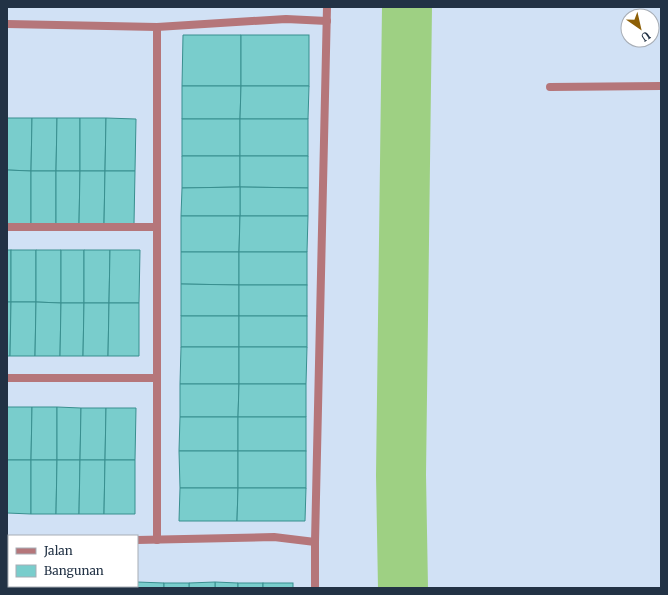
<svg xmlns="http://www.w3.org/2000/svg" width="668" height="595" viewBox="0 0 668 595" font-family="Merriweather,serif">
  <style>
    .lines { fill: none; stroke-linecap: round; stroke-linejoin: round }
    .river { stroke: #9ed083; stroke-width: 50 }
    .building { fill: #79cdcc; stroke: #398f8f }
    .street { stroke: #b5767a; stroke-width: 8 }
  </style>
  <rect width="100%" height="100%" fill="#d1e1f5"/>
  <g class="lines">
    <path class="river" d="M403 588 401 475 407 7"/>
  </g>
  <g class="building">
    <path d="M183 35H241V86H182Z"/>
    <rect x="241" y="35" width="68" height="51"/>
    <path d="M182 86H241L240 119H182Z"/>
    <path d="M241 86H309L308 119H240Z"/>
    <path d="M7 118H32L31 171 7 170Z"/>
    <path d="M32 118H57L56 171H31Z"/>
    <path d="M57 118H80V171H56Z"/>
    <path d="M80 118H106L105 171H80Z"/>
    <path d="M106 118 136 119 135 171H105Z"/>
    <rect x="182" y="119" width="58" height="37"/>
    <rect x="240" y="119" width="68" height="37"/>
    <path d="M182 156H240V187L182 188Z"/>
    <path d="M240 156H308V188L240 187Z"/>
    <path d="M7 170 31 171V224H7Z"/>
    <rect x="31" y="171" width="25" height="53"/>
    <path d="M56 171H80L79 224H56Z"/>
    <path d="M80 171H105L104 224H79Z"/>
    <path d="M105 171H135L134 224H104Z"/>
    <path d="M240 187 308 188V216H240Z"/>
    <path d="M240 187V216H181L182 188Z"/>
    <path d="M181 216H240L239 252H181Z"/>
    <path d="M240 216H308L307 252H239Z"/>
    <rect x="7" y="250" width="4" height="52"/>
    <rect x="11" y="250" width="25" height="52"/>
    <path d="M36 250H61V303L36 302Z"/>
    <rect x="61" y="250" width="23" height="53"/>
    <path d="M84 250H110L109 303H84Z"/>
    <path d="M110 250H140L139 303H109Z"/>
    <path d="M181 252H239V285L181 284Z"/>
    <rect x="239" y="252" width="68" height="33"/>
    <path d="M181 284 239 285V316H181Z"/>
    <rect x="239" y="285" width="68" height="31"/>
    <path d="M7 302H11L10 356H7Z"/>
    <path d="M11 302H36L35 356H10Z"/>
    <path d="M36 302 61 303 60 356H35Z"/>
    <path d="M61 303H84L83 356H60Z"/>
    <path d="M84 303H109L108 356H83Z"/>
    <path d="M109 303H139V356H108Z"/>
    <rect x="181" y="316" width="58" height="31"/>
    <rect x="239" y="316" width="68" height="31"/>
    <path d="M181 347H239V384H180Z"/>
    <path d="M239 347H307L306 384H239Z"/>
    <path d="M180 384H239L238 417H180Z"/>
    <path d="M239 384H306V417H238Z"/>
    <path d="M7 407H32L31 460H7Z"/>
    <path d="M32 407H57V460H31Z"/>
    <path d="M57 407 81 408 80 460H57Z"/>
    <path d="M81 408H106L105 460H80Z"/>
    <path d="M106 408H136L135 460H105Z"/>
    <path d="M180 417H238V451H179Z"/>
    <rect x="238" y="417" width="68" height="34"/>
    <path d="M179 451H238V488H180Z"/>
    <rect x="238" y="451" width="68" height="37"/>
    <path d="M7 460H31V514L7 513Z"/>
    <path d="M31 460H57L56 514H31Z"/>
    <path d="M57 460H80L79 514H56Z"/>
    <path d="M80 460H105L104 514H79Z"/>
    <path d="M105 460H135V514H104Z"/>
    <path d="M180 488H238L237 521H179Z"/>
    <path d="M238 488H306L305 521H237Z"/>
    <path d="M7 581H9V586H15V588H7Z"/>
    <path d="M137 582 164 583V588H130V586H137Z"/>
    <path d="M215 582 238 583V588H215Z"/>
    <path d="M215 582V588H189V583Z"/>
    <rect x="164" y="583" width="25" height="5"/>
    <rect x="238" y="583" width="25" height="5"/>
    <rect x="263" y="583" width="30" height="5"/>
    <rect x="15" y="586" width="27" height="2"/>
    <rect x="42" y="586" width="30" height="2"/>
    <rect x="72" y="586" width="29" height="2"/>
    <rect x="101" y="586" width="29" height="2"/>
  </g>
  <g class="lines">
    <g class="street">
      <path d="M7 24 157 27 286 19 327 21"/>
      <path d="M550 87 661 86"/>
      <path d="M7 227H157"/>
      <path d="M7 378H157"/>
      <path d="M7 539H9"/>
      <path d="M137 540 274 537 315 542"/>
      <path d="M157 540V27"/>
      <path d="M315 588V542L327 7"/>
    </g>
  </g>
  <rect width="668" height="595" fill="none" stroke="#223245" stroke-width="16"/>
  <rect x="8" y="535" width="130" height="52" fill="#ffffff" stroke="#a7adb5"/>
  <rect x="16" y="548" width="20" height="6" fill="#b5767a" stroke="#a7adb5"/>
  <text x="44" y="555" font-size="12" fill="#223245">Jalan</text>
  <rect x="16" y="565" width="20" height="12" fill="#79cdcc" stroke="#a7adb5"/>
  <text x="44" y="575" font-size="12" fill="#223245">Bangunan</text>
  <g transform="translate(640 28) rotate(146)"><circle r="19" fill="#ffffff" stroke="#a7adb5"/>
  <path d="M0-3L7 15L0 10L-7 15Z" fill="#8d5f06"/>
  <text y="-6" font-size="11" font-weight="bold" text-anchor="middle" fill="#223245">U</text>
  </g>
</svg>
